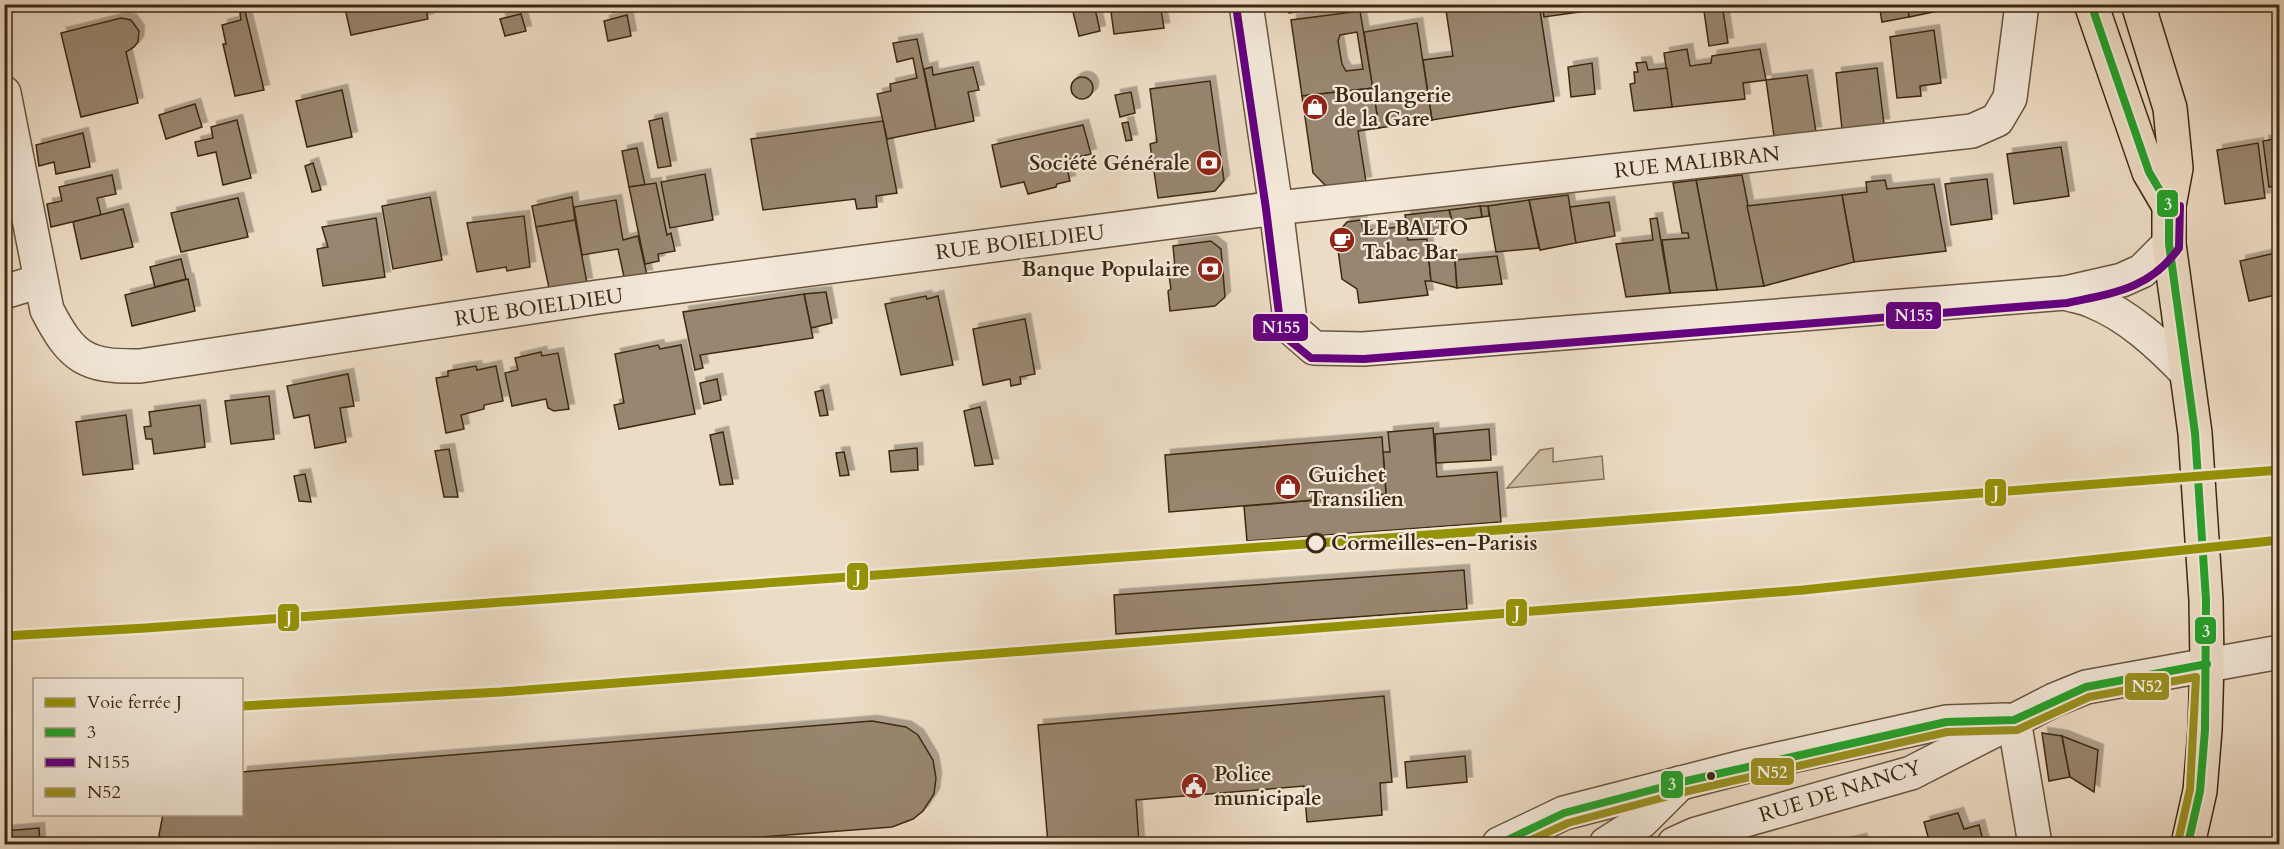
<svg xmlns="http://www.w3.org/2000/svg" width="2284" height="849" viewBox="0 0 2284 849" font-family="Cardo,serif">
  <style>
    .green { fill: #cfbea6; stroke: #86745c; stroke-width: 1.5 }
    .building { fill: #99866f; stroke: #3d2911; stroke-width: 1.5; fill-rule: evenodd; filter: url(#shadow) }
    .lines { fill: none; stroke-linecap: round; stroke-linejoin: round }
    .minor-casing { stroke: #69563e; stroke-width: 36 }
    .major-casing { stroke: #3d2911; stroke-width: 36 }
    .minor { stroke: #f3e8d9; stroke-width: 33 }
    .major { stroke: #eddcc5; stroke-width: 33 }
    .bus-1-casing { stroke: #f3e8d9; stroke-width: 12 }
    .bus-2-casing { stroke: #f3e8d9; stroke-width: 12 }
    .bus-3-casing { stroke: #f3e8d9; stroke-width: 12 }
    .bus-1 { stroke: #26a22c; stroke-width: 8 }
    .bus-2 { stroke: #640082; stroke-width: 8 }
    .bus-3 { stroke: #9b9121; stroke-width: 8 }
    .rail-1-casing { stroke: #f3e8d9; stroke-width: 14 }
    .rail-1 { stroke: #969306; stroke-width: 9 }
    .stop-dot { fill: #f3e8d9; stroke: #3d2911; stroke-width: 3 }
    .bus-dot { fill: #3d2911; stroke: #f3e8d9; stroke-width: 2 }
    .labels { text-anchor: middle; stroke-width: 4.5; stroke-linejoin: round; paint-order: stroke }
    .poi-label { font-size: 21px; font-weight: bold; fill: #3d2911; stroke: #f3e8d9; text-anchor: start }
    .street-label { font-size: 21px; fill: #3d2911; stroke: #f3e8d9 }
    .stop-label { font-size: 21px; font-weight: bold; fill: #3d2911; stroke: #f3e8d9; text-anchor: start }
    .line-badge { stroke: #f3e8d9; stroke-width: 2 }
    .badge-label { font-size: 16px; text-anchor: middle; font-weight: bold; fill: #fff }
  </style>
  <defs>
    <filter id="shadow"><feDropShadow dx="5.5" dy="-5.5" stdDeviation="0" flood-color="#0004"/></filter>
  </defs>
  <rect width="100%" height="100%" fill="#eddcc5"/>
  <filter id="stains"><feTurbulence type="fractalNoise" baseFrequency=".00333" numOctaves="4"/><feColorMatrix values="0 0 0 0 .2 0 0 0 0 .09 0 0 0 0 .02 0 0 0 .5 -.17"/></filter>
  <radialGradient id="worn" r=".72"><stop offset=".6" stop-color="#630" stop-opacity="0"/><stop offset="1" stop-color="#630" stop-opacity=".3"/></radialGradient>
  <path class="green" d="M1553 448V462L1602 456 1604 479 1507 488 1540 450Z"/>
  <g class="building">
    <path d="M344 4H425L428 19 351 35Z"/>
    <path d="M612 4H650L613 12Z"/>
    <path d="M1071 4H1094L1100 31 1079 36Z"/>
    <path d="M1110 4H1160L1164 28 1114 34Z"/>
    <path d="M1288 4H1321V9L1289 13Z"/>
    <path d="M1445 4H1539L1554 101 1432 120 1423 60 1453 56Z"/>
    <path d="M1542 4H1585L1586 11 1544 17Z"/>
    <path d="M1703 4H1722L1728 43 1709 46Z"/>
    <path d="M1879 4H1908L1909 17 1882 22Z"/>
    <path d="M1908 4H1947L1948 9 1909 17Z"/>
    <path d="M245 11 264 90 235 96 223 44H226L222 25 241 20 240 13Z"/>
    <path d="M1360 11 1373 88 1302 96 1291 20ZM1357 32 1363 69 1346 71 1342 64 1338 41 1340 35Z"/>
    <path d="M521 14 526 31 505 36 500 19Z"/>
    <path d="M627 15 631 36 608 41 604 21Z"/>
    <path d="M121 18 131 20 139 31 138 42 134 47 126 52 138 103 81 117 61 33Z"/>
    <path d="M1417 23 1432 120 1379 128 1364 32Z"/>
    <path d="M1934 30 1941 83 1920 86 1921 96 1897 98 1890 37Z"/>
    <path d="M917 39 936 129 887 139 877 94 891 91 890 84 917 78 913 58 897 62 893 43Z"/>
    <path d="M1687 49 1690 66 1711 63 1712 56 1760 49 1766 80 1743 83 1745 99 1672 107 1664 53Z"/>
    <path d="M1646 62 1648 70 1667 68 1672 107 1634 111 1630 84 1635 83 1634 72H1638L1636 63Z"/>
    <path d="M1592 63 1595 94 1571 97 1568 67Z"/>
    <path d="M932 67 933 75 973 67 979 90 968 92 974 121 936 129 924 69Z"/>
    <path d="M1877 68 1884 124 1842 129 1836 73Z"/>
    <path d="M1807 75 1816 132 1774 136 1766 80Z"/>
    <circle cx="1082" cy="88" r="11"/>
    <path d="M1210 81 1224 180 1215 191 1158 198 1150 144 1157 142 1150 89Z"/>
    <path d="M1373 88 1379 128 1358 131 1366 182 1327 187 1313 173 1302 96Z"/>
    <path d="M342 90 352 137 307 147 296 101Z"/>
    <path d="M1131 92 1135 113 1120 117 1115 95Z"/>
    <path d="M195 104 202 127 166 139 159 115Z"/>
    <path d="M662 118 671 166 658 168 649 121Z"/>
    <path d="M237 120 251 178 223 185 216 152 198 156 195 142 213 138 211 127Z"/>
    <path d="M883 121 897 193 876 196 877 207 857 209 855 199 763 210 751 139Z"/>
    <path d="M1128 122 1132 140 1126 141 1122 123Z"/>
    <path d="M1083 125 1091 154 1065 160 1070 181 1057 184 1056 187 1028 194 1024 182 1001 187 992 145Z"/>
    <path d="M83 133 90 167 56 174 54 162 39 166 36 145Z"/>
    <path d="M2280 138V185L2269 187 2263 141Z"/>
    <path d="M2258 143 2265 198 2225 204 2217 150Z"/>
    <path d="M2061 147 2069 196 2014 204 2007 154Z"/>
    <path d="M637 148 645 185 629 187 622 151Z"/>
    <path d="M313 163 321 190 312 192 305 166Z"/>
    <path d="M705 174 713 220 670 228 661 182Z"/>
    <path d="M112 175 116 194 97 198 101 215 51 227 47 204 62 201 59 187Z"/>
    <path d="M1742 175 1764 286 1717 290 1696 180Z"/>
    <path d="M1987 179 1992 219 1951 225 1945 184Z"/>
    <path d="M1696 180 1717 290 1670 293 1662 240 1689 238 1688 233H1682L1673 183Z"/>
    <path d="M1885 180 1887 189 1934 184 1946 251 1854 262 1842 195 1867 192 1866 182Z"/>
    <path d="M656 183 667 235 671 233 675 251 658 254 659 261 645 264 629 187Z"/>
    <path d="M1568 195 1576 243 1540 250 1529 200Z"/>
    <path d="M1842 195 1854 262 1764 286 1747 206Z"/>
    <path d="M430 197 442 260 393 269 382 206Z"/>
    <path d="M572 197 575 220 536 227 532 206Z"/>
    <path d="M238 198 248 237 181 252 171 213Z"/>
    <path d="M616 200 623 240 638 236 647 275 624 277 618 249 582 255 574 207Z"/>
    <path d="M1529 200 1539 248 1496 252 1488 206Z"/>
    <path d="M1609 202 1615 236 1576 243 1570 207Z"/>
    <path d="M1480 206H1488L1489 216 1482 217Z"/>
    <path d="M1480 206 1482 217 1452 221 1449 210Z"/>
    <path d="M123 209 133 247 81 259 73 222Z"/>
    <path d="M1449 210 1452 221 1445 222 1446 231 1407 235 1408 240 1427 239 1431 281H1425L1428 295 1359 303 1357 289 1342 279 1336 235 1341 234 1339 231 1347 222 1361 220 1363 231 1407 226 1405 215Z"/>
    <path d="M524 216 530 267 507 271 506 267 477 272 467 223Z"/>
    <path d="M376 218 385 277 323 286 317 249 328 247 322 227Z"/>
    <path d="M1657 218 1670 293 1626 297 1616 244 1653 240 1650 219Z"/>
    <path d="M575 220 587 283 549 288 536 227Z"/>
    <path d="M1211 241 1221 249 1225 297 1215 306 1170 311 1168 291 1171 289 1168 269 1175 267 1173 246Z"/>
    <path d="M1428 251 1455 260 1457 288 1431 281Z"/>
    <path d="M2280 252V294L2249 301 2240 261Z"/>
    <path d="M1497 256 1502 284 1457 288 1455 260Z"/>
    <path d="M181 259 186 279 155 287 150 267Z"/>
    <path d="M188 279 195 311 132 326 125 295Z"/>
    <path d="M826 292 832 323 811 328 804 294Z"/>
    <path d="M804 294 813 338 700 355 703 368 695 370 683 312Z"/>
    <path d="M926 296 927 299 938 296 953 365 901 375 885 304Z"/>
    <path d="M1025 319 1035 374 1020 377 1021 384 1011 386 1010 379 983 385 973 329Z"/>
    <path d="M658 345 660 349 681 345 695 414 619 429 614 405 624 403 615 354Z"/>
    <path d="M541 352 542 356 558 353 569 409 554 411 548 408 546 399 512 406 505 373 518 370 515 358Z"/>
    <path d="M476 366 477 370 496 366 503 401 484 405V409L461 415 464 429 446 433 436 378 448 376V371Z"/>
    <path d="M348 374 354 406 340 408 346 442 315 448 309 415 294 418 287 386Z"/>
    <path d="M717 379 721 400 704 404 700 383Z"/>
    <path d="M823 390 828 415 820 416 815 392Z"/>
    <path d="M269 396 274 439 231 444 225 401Z"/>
    <path d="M200 405 205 447 154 454 152 439H146L144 427 151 426 149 412Z"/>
    <path d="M980 407 993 464 975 466 964 411Z"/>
    <path d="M126 415 133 469 83 475 76 422Z"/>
    <path d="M1433 428 1437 477 1497 472 1501 522 1247 541 1244 506 1386 494 1383 452H1390L1388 432Z"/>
    <path d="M1489 429 1491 460 1436 463 1435 434Z"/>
    <path d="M723 432 733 484 720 485 710 435Z"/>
    <path d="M1382 437 1386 494 1169 512 1165 455Z"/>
    <path d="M917 448 918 470 891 472 889 451Z"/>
    <path d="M449 449 458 497H444L435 451Z"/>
    <path d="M844 452 849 475 840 476 836 453Z"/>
    <path d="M305 474 311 502 299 501 294 476Z"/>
    <path d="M1464 570 1467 609 1116 634 1114 595Z"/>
    <path d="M1384 696 1392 782 1380 783 1382 815 1307 822 1304 786 1136 800 1139 844H1048L1038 725Z"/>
    <path d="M872 721 906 727 918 735 933 760 936 778 934 794 923 811 913 819 892 827 671 844H164L159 835 163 814H242V772Z"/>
    <path d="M2042 733 2062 736 2070 777 2049 781Z"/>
    <path d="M2062 736 2098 750 2094 792 2070 777Z"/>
    <path d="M1465 756 1467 782 1407 788 1405 762Z"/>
    <path d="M1958 813 1964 829 1979 825 1984 844H1930L1924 822Z"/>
    <path d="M39 828 40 844H4V831Z"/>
    <path d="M1861 839 1863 844H1841Z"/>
  </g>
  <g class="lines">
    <g class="minor-casing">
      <g id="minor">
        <path d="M1246 4 1276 208 1291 328 1314 348 1363 349 2065 293 2122 280 2142 271 2169 244"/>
        <path d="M4 93 47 310C72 358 85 367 140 366L598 297 1276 208 1972 131 1997 120 2010 98 2022 4"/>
        <path d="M4 292 40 281"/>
        <path d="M2065 293C2074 296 2084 297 2092 301 2128 315 2160 345 2186 372"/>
        <path d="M2014 720 2035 844"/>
        <path d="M1499 844 1564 813 1747 766 1946 722 2006 720"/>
        <path d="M1606 844 1642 821 1680 783"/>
        <path d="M1674 844 1696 834 1911 773 2054 700 2086 687 2280 652"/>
      </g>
    </g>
    <g class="major-casing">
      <g id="major">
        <path d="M2091 4 2149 172 2169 206"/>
        <path d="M2138 4 2170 108 2176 168 2169 206V244L2195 433 2206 600 2207 664 2205 730 2200 791 2188 844"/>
      </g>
    </g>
    <use href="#minor" class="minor"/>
    <use href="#major" class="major"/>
    <g class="bus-1-casing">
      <g id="bus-1">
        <path d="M2091 4 2149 172 2169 206V244L2195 433 2206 600 2205 730 2200 791 2188 844"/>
        <path d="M1499 844 1564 813 1682 782 1946 722 2014 720 2086 687 2207 664"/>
      </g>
    </g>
    <g class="bus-2-casing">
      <path id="bus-2" d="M1236 6 1266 209 1281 330 1284 336 1311 358 1364 359 2067 303C2113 293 2149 290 2179 248L2180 206"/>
    </g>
    <g class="bus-3-casing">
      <path id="bus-3" d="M1522 844 1568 823 1684 792 1947 732 2017 730 2089 697 2196 677 2190 789 2178 842"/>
    </g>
    <use href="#bus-1" class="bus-1"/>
    <use href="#bus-2" class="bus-2"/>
    <use href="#bus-3" class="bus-3"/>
    <g class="rail-1-casing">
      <g id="rail-1">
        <path d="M4 636 146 628C857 576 1569 527 2280 470"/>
        <path d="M242 706 501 692 1803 590 2280 540"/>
      </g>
    </g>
    <use href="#rail-1" class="rail-1"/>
  </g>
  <defs>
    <g id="shop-disc" transform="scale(1.35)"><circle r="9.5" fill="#8f2418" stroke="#f3e8d9"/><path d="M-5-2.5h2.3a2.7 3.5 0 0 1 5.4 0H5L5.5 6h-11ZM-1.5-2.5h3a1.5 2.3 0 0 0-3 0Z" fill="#fff"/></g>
    <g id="bank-disc" transform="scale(1.35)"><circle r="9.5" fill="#8f2418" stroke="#f3e8d9"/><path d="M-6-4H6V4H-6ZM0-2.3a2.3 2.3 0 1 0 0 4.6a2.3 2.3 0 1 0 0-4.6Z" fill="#fff"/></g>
    <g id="cafe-disc" transform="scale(1.35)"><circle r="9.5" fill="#8f2418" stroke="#f3e8d9"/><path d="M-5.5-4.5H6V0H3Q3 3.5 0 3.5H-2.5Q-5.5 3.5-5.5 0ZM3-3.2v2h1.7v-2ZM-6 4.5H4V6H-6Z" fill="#fff"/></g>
    <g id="civic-disc" transform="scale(1.35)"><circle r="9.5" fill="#8f2418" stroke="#f3e8d9"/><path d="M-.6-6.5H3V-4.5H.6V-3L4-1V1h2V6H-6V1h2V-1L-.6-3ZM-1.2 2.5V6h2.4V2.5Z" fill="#fff"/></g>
  </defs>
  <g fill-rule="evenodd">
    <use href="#shop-disc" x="1315" y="107"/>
    <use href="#bank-disc" x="1209" y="163"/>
    <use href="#cafe-disc" x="1342" y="240"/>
    <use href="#bank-disc" x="1210" y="269"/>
    <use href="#shop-disc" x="1288" y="487"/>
    <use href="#civic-disc" x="1194" y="786"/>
  </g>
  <circle class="stop-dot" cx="1316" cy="543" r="9"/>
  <circle class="bus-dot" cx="1711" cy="776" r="5"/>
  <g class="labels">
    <g class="poi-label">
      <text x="1334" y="102">Boulangerie<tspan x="1334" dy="24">de la Gare</tspan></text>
      <text x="1190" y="170" text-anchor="end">Société Générale</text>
      <text x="1362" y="235">LE BALTO<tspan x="1362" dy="24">Tabac Bar</tspan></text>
      <text x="1190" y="276" text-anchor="end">Banque Populaire</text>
      <text x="1308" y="482">Guichet<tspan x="1308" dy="24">Transilien</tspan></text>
      <text x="1214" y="781">Police<tspan x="1214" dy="24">municipale</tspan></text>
    </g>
    <g class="street-label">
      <text transform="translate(1697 162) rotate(-6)" y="7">RUE MALIBRAN</text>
      <text transform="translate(1020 242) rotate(-7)" y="7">RUE BOIELDIEU</text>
      <text transform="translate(539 307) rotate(-8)" y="7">RUE BOIELDIEU</text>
      <text transform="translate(1840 791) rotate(-17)" y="7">RUE DE NANCY</text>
    </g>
    <g class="stop-label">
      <text x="1331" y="550">Cormeilles-en-Parisis</text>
    </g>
  </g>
  <g class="line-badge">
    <rect x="2156" y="189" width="23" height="29" rx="6" fill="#26a22c"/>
    <rect x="1885" y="301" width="57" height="29" rx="6" fill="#640082"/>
    <rect x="1252" y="313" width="57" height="29" rx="6" fill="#640082"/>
    <rect x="1984" y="478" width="23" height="29" rx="6" fill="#969306"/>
    <rect x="846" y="562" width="23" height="29" rx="6" fill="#969306"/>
    <rect x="1505" y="598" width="23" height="29" rx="6" fill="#969306"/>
    <rect x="277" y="603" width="23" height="29" rx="6" fill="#969306"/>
    <rect x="2194" y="616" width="23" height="29" rx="6" fill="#26a22c"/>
    <rect x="2124" y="672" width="46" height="29" rx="6" fill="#9b9121"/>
    <rect x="1750" y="757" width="45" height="29" rx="6" fill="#9b9121"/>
    <rect x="1660" y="770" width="24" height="29" rx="6" fill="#26a22c"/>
  </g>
  <g class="badge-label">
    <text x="2168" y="210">3</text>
    <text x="1914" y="321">N155</text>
    <text x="1281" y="333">N155</text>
    <text x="1996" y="498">J</text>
    <text x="858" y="582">J</text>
    <text x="1517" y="618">J</text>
    <text x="289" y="623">J</text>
    <text x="2206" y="637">3</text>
    <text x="2147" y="692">N52</text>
    <text x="1772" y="778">N52</text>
    <text x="1672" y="790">3</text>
  </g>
  <rect width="2284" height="849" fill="none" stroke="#eddcc5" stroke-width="24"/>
  <rect x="6" y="6" width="2272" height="837" fill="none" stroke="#3d2911" stroke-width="3"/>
  <rect x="12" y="12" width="2260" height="825" fill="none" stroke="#3d2911" stroke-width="1.5"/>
  <rect x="33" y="678" width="210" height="138" fill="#f3e8d9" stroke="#aa9c89" stroke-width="1.5"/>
  <rect x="45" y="698" width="30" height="9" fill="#969306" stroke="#aa9c89" stroke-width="1.5"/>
  <text x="87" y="708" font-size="18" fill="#3d2911">Voie ferrée J</text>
  <rect x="45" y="728" width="30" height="9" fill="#26a22c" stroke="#aa9c89" stroke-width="1.5"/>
  <text x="87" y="738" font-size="18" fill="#3d2911">3</text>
  <rect x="45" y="758" width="30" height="9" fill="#640082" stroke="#aa9c89" stroke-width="1.5"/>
  <text x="87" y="768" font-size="18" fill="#3d2911">N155</text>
  <rect x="45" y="788" width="30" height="9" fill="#9b9121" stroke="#aa9c89" stroke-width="1.5"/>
  <text x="87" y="798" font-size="18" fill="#3d2911">N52</text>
  <rect width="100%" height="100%" filter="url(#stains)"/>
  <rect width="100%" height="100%" fill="url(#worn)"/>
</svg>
